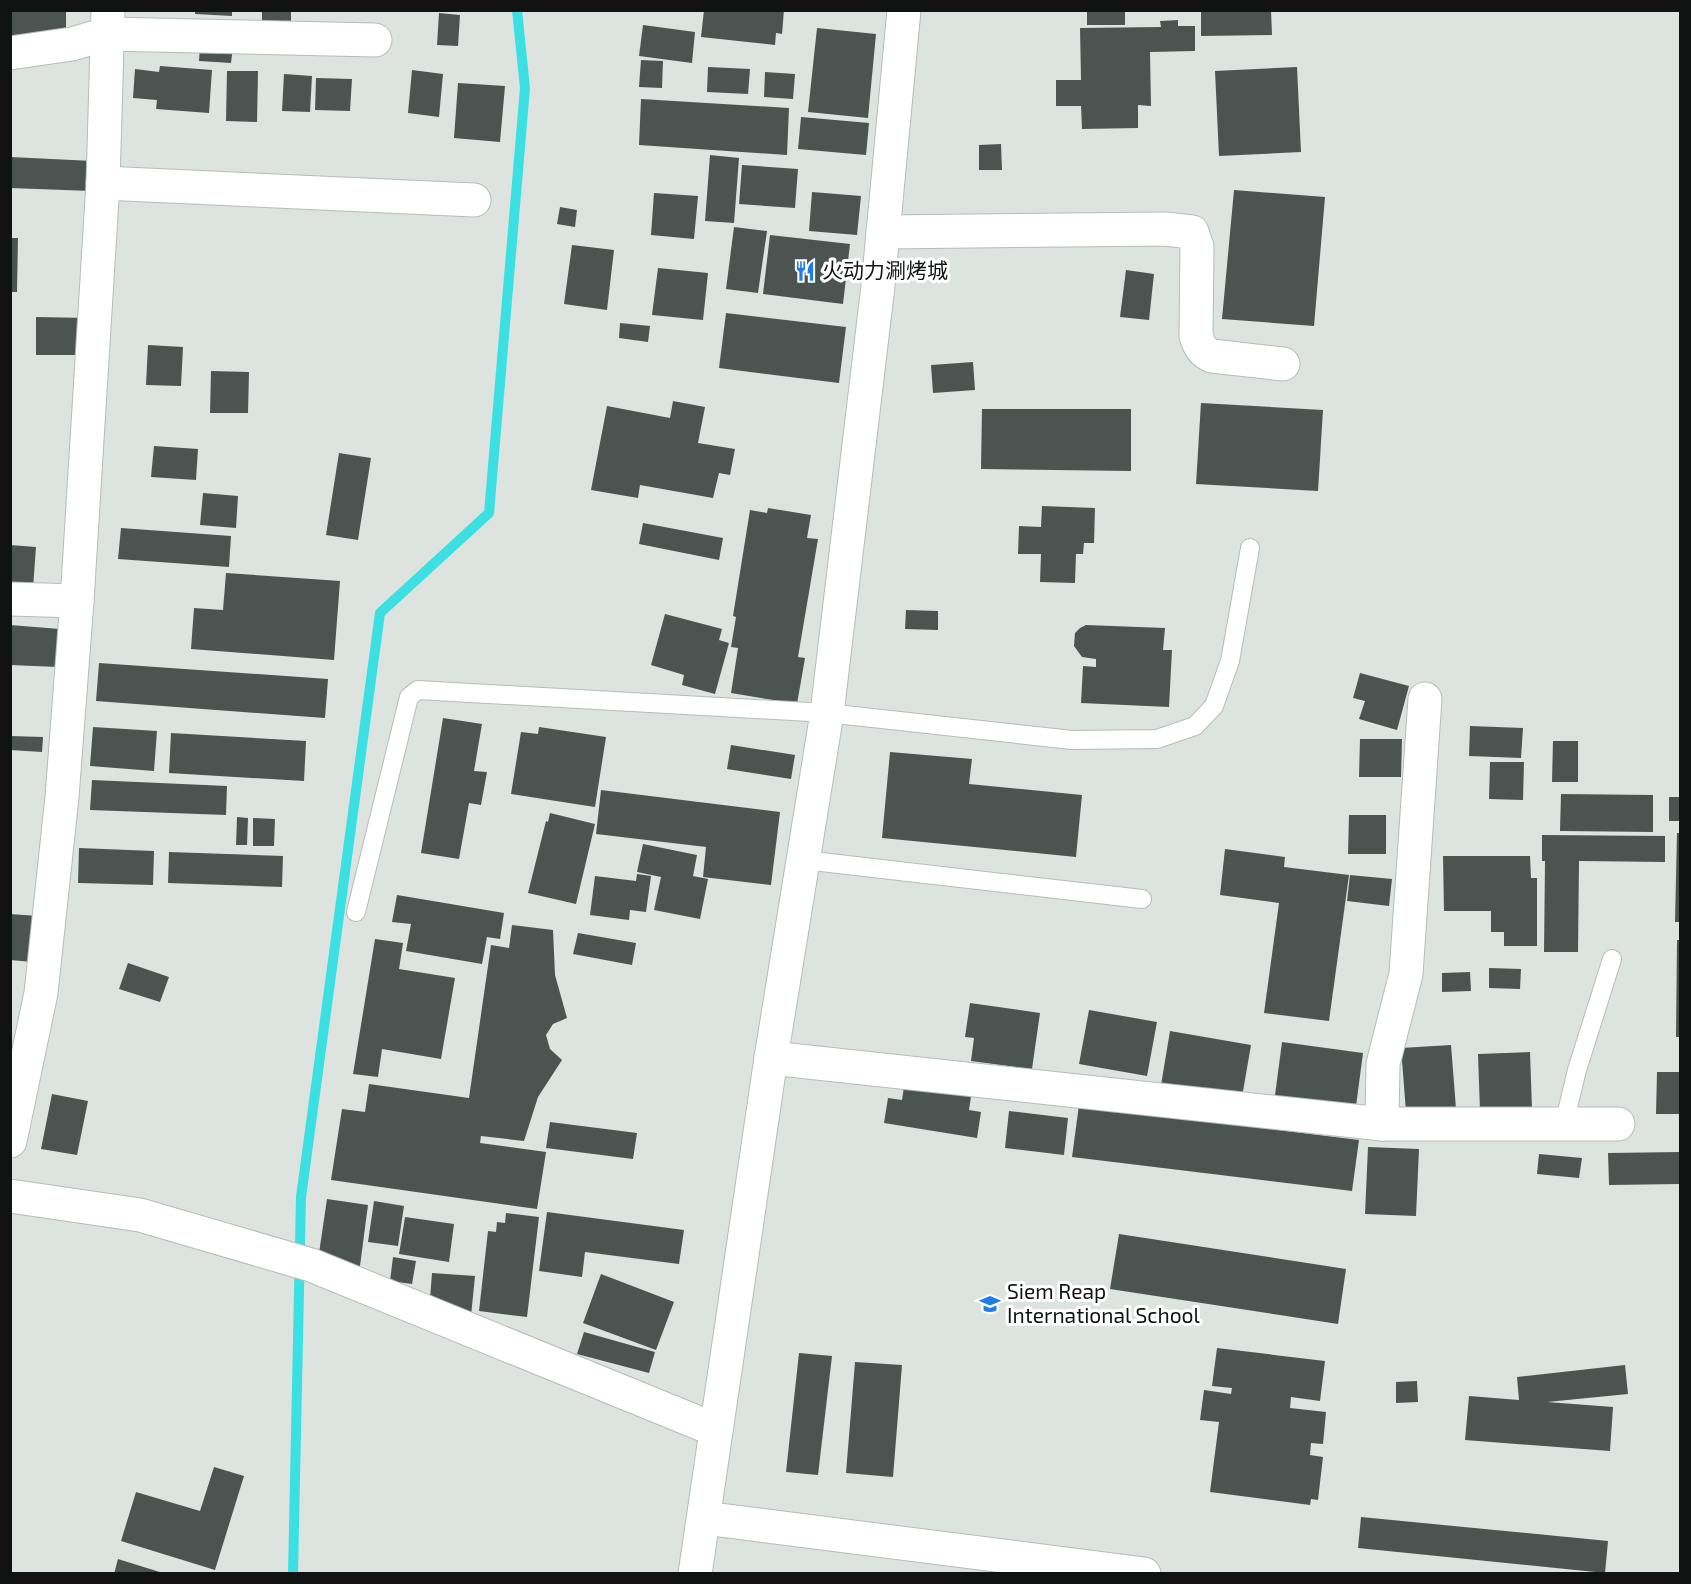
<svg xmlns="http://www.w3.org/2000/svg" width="1691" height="1584" viewBox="0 0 1691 1584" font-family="'Exo 2','Noto Sans SC',sans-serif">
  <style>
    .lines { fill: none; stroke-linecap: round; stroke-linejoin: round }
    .stream { stroke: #3de0e2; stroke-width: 10 }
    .building { fill: #4c5452 }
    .lane-casing { stroke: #b5bdb8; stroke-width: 20 }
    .street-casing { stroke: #b5bdb8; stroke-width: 35 }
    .secondary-casing { stroke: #b5bdb8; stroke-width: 35 }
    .lane { stroke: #fff; stroke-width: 18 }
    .street { stroke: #fff; stroke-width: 33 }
    .secondary { stroke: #fff; stroke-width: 33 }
    .labels { text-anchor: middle; stroke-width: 6; stroke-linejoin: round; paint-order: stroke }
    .poi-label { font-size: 21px; fill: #101311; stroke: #fff; text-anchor: start }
  </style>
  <rect width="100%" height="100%" fill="#dde4df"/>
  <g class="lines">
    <path class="stream" d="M293 1574 301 1197 380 613 489 513 525 88 517 10"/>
  </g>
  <g class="building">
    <path d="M10 10H66V41L10 40Z"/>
    <path d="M195 10H232V16L195 14Z"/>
    <path d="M262 10H291V28L262 27Z"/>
    <path d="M704 10 737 12V10H784L782 34 776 33 775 45 701 37Z"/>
    <rect x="1087" y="10" width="38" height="15"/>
    <path d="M1201 10H1271L1272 35 1201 36Z"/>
    <path d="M439 13 460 15 458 46 437 45Z"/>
    <path d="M1178 20V26H1195V51L1150 52 1151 106 1138 105V128L1082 129 1081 106H1056V80H1081L1080 28 1161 27 1160 21Z"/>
    <path d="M643 25 695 32 692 63 639 56Z"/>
    <path d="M817 28 876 34 868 118 808 112Z"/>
    <path d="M200 45 233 47 231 63 199 61Z"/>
    <path d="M641 60 663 61 662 88 639 87Z"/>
    <path d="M160 66 212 70 209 113 156 109 157 100 133 98 135 69 159 72Z"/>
    <path d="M708 67 750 69 748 94 707 92Z"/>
    <path d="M1297 67 1301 152 1219 156 1215 71Z"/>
    <path d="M412 70 443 74 439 117 408 113Z"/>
    <path d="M227 71H258L257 122 226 121Z"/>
    <path d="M765 72 795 74 793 99 764 97Z"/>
    <path d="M284 74 312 76 310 112 282 111Z"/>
    <path d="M316 78 352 79 350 111 315 110Z"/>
    <path d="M458 83 505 86 500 142 454 138Z"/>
    <path d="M641 99 789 108 787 155 639 145Z"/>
    <path d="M801 117 869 123 866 155 798 149Z"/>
    <path d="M1001 144 1002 170H979V145Z"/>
    <path d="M710 155 739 158 734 223 705 221Z"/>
    <path d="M10 157 93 161 91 191 10 188Z"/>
    <path d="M742 165 798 169 795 208 739 204Z"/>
    <path d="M1234 190 1325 197 1314 326 1222 319Z"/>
    <path d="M812 192 861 196 857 235 809 231Z"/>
    <path d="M654 193 698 196 694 239 651 235Z"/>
    <path d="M560 207 577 210 575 227 557 224Z"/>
    <path d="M734 227 767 231 758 293 726 289Z"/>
    <path d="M770 235 850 244 843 304 763 294Z"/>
    <path d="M10 238H18L17 292H10Z"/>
    <path d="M572 245 614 250 607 310 564 304Z"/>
    <path d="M658 268 708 273 703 320 652 315Z"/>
    <path d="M1126 270 1154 274 1149 320 1120 317Z"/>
    <path d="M726 313 846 327 839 383 719 368Z"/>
    <path d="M36 317 88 318 87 355H36Z"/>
    <path d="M620 323 650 326 648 342 619 338Z"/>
    <path d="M148 345 183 347 181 386 146 385Z"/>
    <path d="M973 362 975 390 933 393 931 365Z"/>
    <path d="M211 371 249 372 248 413H210Z"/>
    <path d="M673 401 705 407 698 443 735 449 730 475 719 473 713 498 640 485 638 498 591 490 607 406 670 418Z"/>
    <path d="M1201 403 1323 410 1318 491 1196 484Z"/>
    <path d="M982 409H1131V471L981 469Z"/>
    <path d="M154 446 198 449 196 480 151 477Z"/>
    <path d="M339 453 371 458 358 540 326 535Z"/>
    <path d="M203 493 238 496 236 528 200 525Z"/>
    <path d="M1042 506 1095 508 1094 543H1084L1083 554H1076L1075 583 1040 582 1041 554H1018L1019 526 1041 527Z"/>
    <path d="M768 508 811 515 807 538 818 539 798 657 805 658 797 704 731 693 738 648 731 647 736 617 733 616 750 510 767 513Z"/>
    <path d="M643 523 723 538 719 560 639 544Z"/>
    <path d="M121 528 231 536 229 567 118 559Z"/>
    <path d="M10 545 36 547 33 588 10 587Z"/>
    <path d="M226 573 340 581 334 660 191 649 194 608 223 610Z"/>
    <path d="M906 610 938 611V630L905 629Z"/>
    <path d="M665 614 722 629 719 640 729 643 715 694 682 685 684 675 651 665Z"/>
    <path d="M10 625 60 629 58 667 10 665Z"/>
    <path d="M1086 625 1165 628 1163 650H1172L1169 707 1081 703 1083 666 1096 667V659L1082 657 1074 646 1075 633 1080 628Z"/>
    <path d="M99 663 328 679 325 718 96 701Z"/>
    <path d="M1360 673 1409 686 1397 730 1359 719 1365 701 1353 698Z"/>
    <path d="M443 718 482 724 474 771 487 772 481 805 469 803 459 859 421 853Z"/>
    <path d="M1470 726 1523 728 1521 758 1469 756Z"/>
    <path d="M93 727 157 731 154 771 90 766Z"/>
    <path d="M539 727 606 737 595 807 511 794 521 732 538 734Z"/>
    <path d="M171 733 306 741 304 781 169 773Z"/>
    <path d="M10 736 43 737 42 752 10 750Z"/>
    <path d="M1360 739H1402L1401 777H1359Z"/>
    <path d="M1553 741H1578V782H1552Z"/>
    <path d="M731 745 795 755 791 779 727 769Z"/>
    <path d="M890 752 972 759 969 784 1082 795 1076 857 882 838Z"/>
    <path d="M1490 762H1524L1523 800 1489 799Z"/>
    <path d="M92 780 227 786 226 815 90 810Z"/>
    <path d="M601 790 780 812 771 885 703 877 706 847 596 834Z"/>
    <path d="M1561 794 1653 795V832L1560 831Z"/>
    <rect x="1669" y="797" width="11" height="24"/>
    <path d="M550 813 595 824 576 904 528 893 546 821 548 822Z"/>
    <path d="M1349 815H1386V854H1348Z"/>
    <path d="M237 817 248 818 247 845H236Z"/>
    <path d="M253 818 275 819 274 846H253Z"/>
    <path d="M1677 833H1680V922H1675Z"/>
    <path d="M1542 835 1665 836V862L1579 861 1578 952H1544L1545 861H1542Z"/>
    <path d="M643 844 697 855 693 876 708 879 700 919 654 910 661 877 637 872Z"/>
    <path d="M79 848 154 851 153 885 78 883Z"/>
    <path d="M1225 849 1285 857 1284 867 1349 875 1329 1021 1264 1013 1279 903 1220 895Z"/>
    <path d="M169 852 283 856 282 887 168 883Z"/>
    <path d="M1443 856H1530L1531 878H1537V946H1504V932H1491V911H1444Z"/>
    <path d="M637 874 651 876 646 912 630 910 629 920 590 915 595 876 636 881Z"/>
    <path d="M1350 875 1392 879 1389 906 1347 901Z"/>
    <path d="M397 895 504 913 500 939 487 937 482 964 406 951 411 924 392 922Z"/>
    <path d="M10 914 38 916 33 962 10 960Z"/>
    <path d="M512 925 553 930 555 975 567 1018 553 1024 546 1035 550 1049 562 1060 538 1097 524 1141 481 1136 480 1143 546 1152 537 1209 331 1180 342 1109 365 1112 369 1084 469 1098 491 945 509 948Z"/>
    <path d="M578 933 636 943 632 965 573 954Z"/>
    <path d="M375 939 403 943 399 969 455 978 441 1059 382 1049 378 1077 353 1074Z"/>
    <path d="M1677 940H1680V1037H1676Z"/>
    <path d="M128 963 169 977 160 1002 119 989Z"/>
    <path d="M1489 968 1521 969 1520 989 1489 988Z"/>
    <path d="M1470 972 1471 991 1442 992V973Z"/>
    <path d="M970 1003 1040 1013 1032 1069 971 1061 974 1038 965 1037Z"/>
    <path d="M1089 1010 1157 1022 1147 1076 1079 1064Z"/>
    <path d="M1170 1031 1251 1045 1242 1097 1161 1085Z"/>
    <path d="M1282 1042 1363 1053 1355 1114 1274 1103Z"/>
    <path d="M1451 1045 1456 1109 1406 1112 1401 1048Z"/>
    <path d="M1530 1052 1532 1109 1480 1111 1478 1054Z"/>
    <path d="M1657 1072H1680V1114H1656Z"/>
    <path d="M905 1080 972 1090 969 1110 981 1112 977 1138 884 1123 888 1098 902 1100Z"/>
    <path d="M52 1094 88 1101 77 1155 41 1149Z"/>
    <path d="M1079 1105 1359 1140 1352 1191 1072 1157Z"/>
    <path d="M1009 1111 1068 1118 1064 1155 1005 1148Z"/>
    <path d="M550 1122 637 1133 633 1159 546 1148Z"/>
    <path d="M1368 1147 1419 1149 1416 1216 1365 1214Z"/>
    <path d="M1680 1152V1184L1609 1185 1608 1153Z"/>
    <path d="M1539 1154 1582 1158 1579 1178 1537 1174Z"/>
    <path d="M327 1199 368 1205 360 1266 318 1260Z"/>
    <path d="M374 1201 404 1206 398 1246 368 1242Z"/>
    <path d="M547 1212 684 1230 679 1264 585 1252 582 1277 539 1271Z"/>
    <path d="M506 1213 539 1217 527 1317 479 1311 488 1231 496 1232 497 1222 505 1223Z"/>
    <path d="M405 1217 454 1224 449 1262 399 1254Z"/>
    <path d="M1119 1234 1346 1269 1338 1324 1110 1289Z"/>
    <path d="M393 1257 416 1261 412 1284 390 1281Z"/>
    <path d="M432 1273 475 1276 471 1316 429 1312Z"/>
    <path d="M601 1274 674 1302 656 1350 583 1323Z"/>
    <path d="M584 1332 655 1352 649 1373 577 1354Z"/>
    <path d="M1217 1348 1325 1361 1320 1401 1291 1397 1290 1408 1326 1412 1323 1444 1311 1443 1310 1455 1323 1457 1318 1500 1311 1499 1310 1505 1210 1492 1219 1422 1200 1420 1204 1390 1231 1394 1232 1388 1212 1386Z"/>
    <path d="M799 1353 832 1356 818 1475 786 1472Z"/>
    <path d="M855 1362 902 1365 893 1477 846 1473Z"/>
    <path d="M1625 1365 1628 1394 1547 1402 1613 1407 1610 1451 1465 1440 1469 1396 1519 1400 1517 1377Z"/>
    <path d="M1417 1381 1418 1402 1396 1403V1382Z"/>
    <path d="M214 1467 244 1476 215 1570 121 1541 136 1492 200 1511Z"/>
    <path d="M1361 1517 1608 1541 1605 1573 1358 1548Z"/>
    <path d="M118 1559 163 1573V1574H114Z"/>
  </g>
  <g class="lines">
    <g class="lane-casing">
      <g id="lane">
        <path d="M804 860 1142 899"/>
        <path d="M356 912 409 697 418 690 827 713 1072 740 1157 739 1195 726 1214 706 1230 661 1250 548"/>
        <path d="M1564 1124 1577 1070 1612 959"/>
      </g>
    </g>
    <g class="street-casing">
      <g id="street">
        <path d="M10 53 72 44 106 34 375 40"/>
        <path d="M103 183 474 200"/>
        <path d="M883 232 1165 229 1192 232 1197 247 1196 336C1199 345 1202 352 1212 356L1283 364"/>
        <path d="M10 599 77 601"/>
        <path d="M771 1058 1382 1124H1618"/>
        <path d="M1382 1124 1383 1064 1406 974 1425 699"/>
        <path d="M10 1141 41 993 62 797 77 601 103 183 108 10"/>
        <path d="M10 1196 140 1215 311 1265 716 1430"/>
        <path d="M704 1518 1144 1574"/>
      </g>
    </g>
    <g class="secondary-casing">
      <path id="secondary" d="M695 1574 771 1058 827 713 878 286 904 10"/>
    </g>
    <use href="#lane" class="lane"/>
    <use href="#street" class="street"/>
    <use href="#secondary" class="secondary"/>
  </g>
  <defs>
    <g id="restaurant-bare" transform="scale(1.62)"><path d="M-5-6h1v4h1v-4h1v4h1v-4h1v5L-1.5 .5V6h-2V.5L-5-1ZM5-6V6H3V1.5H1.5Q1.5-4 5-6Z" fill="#207ce6" stroke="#fff" stroke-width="2.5" paint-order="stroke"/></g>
    <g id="school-bare" transform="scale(1.62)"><path d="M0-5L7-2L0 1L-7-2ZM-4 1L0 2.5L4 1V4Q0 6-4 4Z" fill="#207ce6" stroke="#fff" stroke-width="2.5" paint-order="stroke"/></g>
  </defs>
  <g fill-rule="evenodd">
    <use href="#restaurant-bare" x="805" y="271"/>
    <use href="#school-bare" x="990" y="1304"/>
  </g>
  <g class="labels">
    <g class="poi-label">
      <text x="822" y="278">火动力涮烤城</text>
      <text x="1007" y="1299">Siem Reap<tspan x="1007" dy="24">International School</tspan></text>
    </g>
  </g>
  <rect width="1691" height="1584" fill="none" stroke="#101311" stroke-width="24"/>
</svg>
